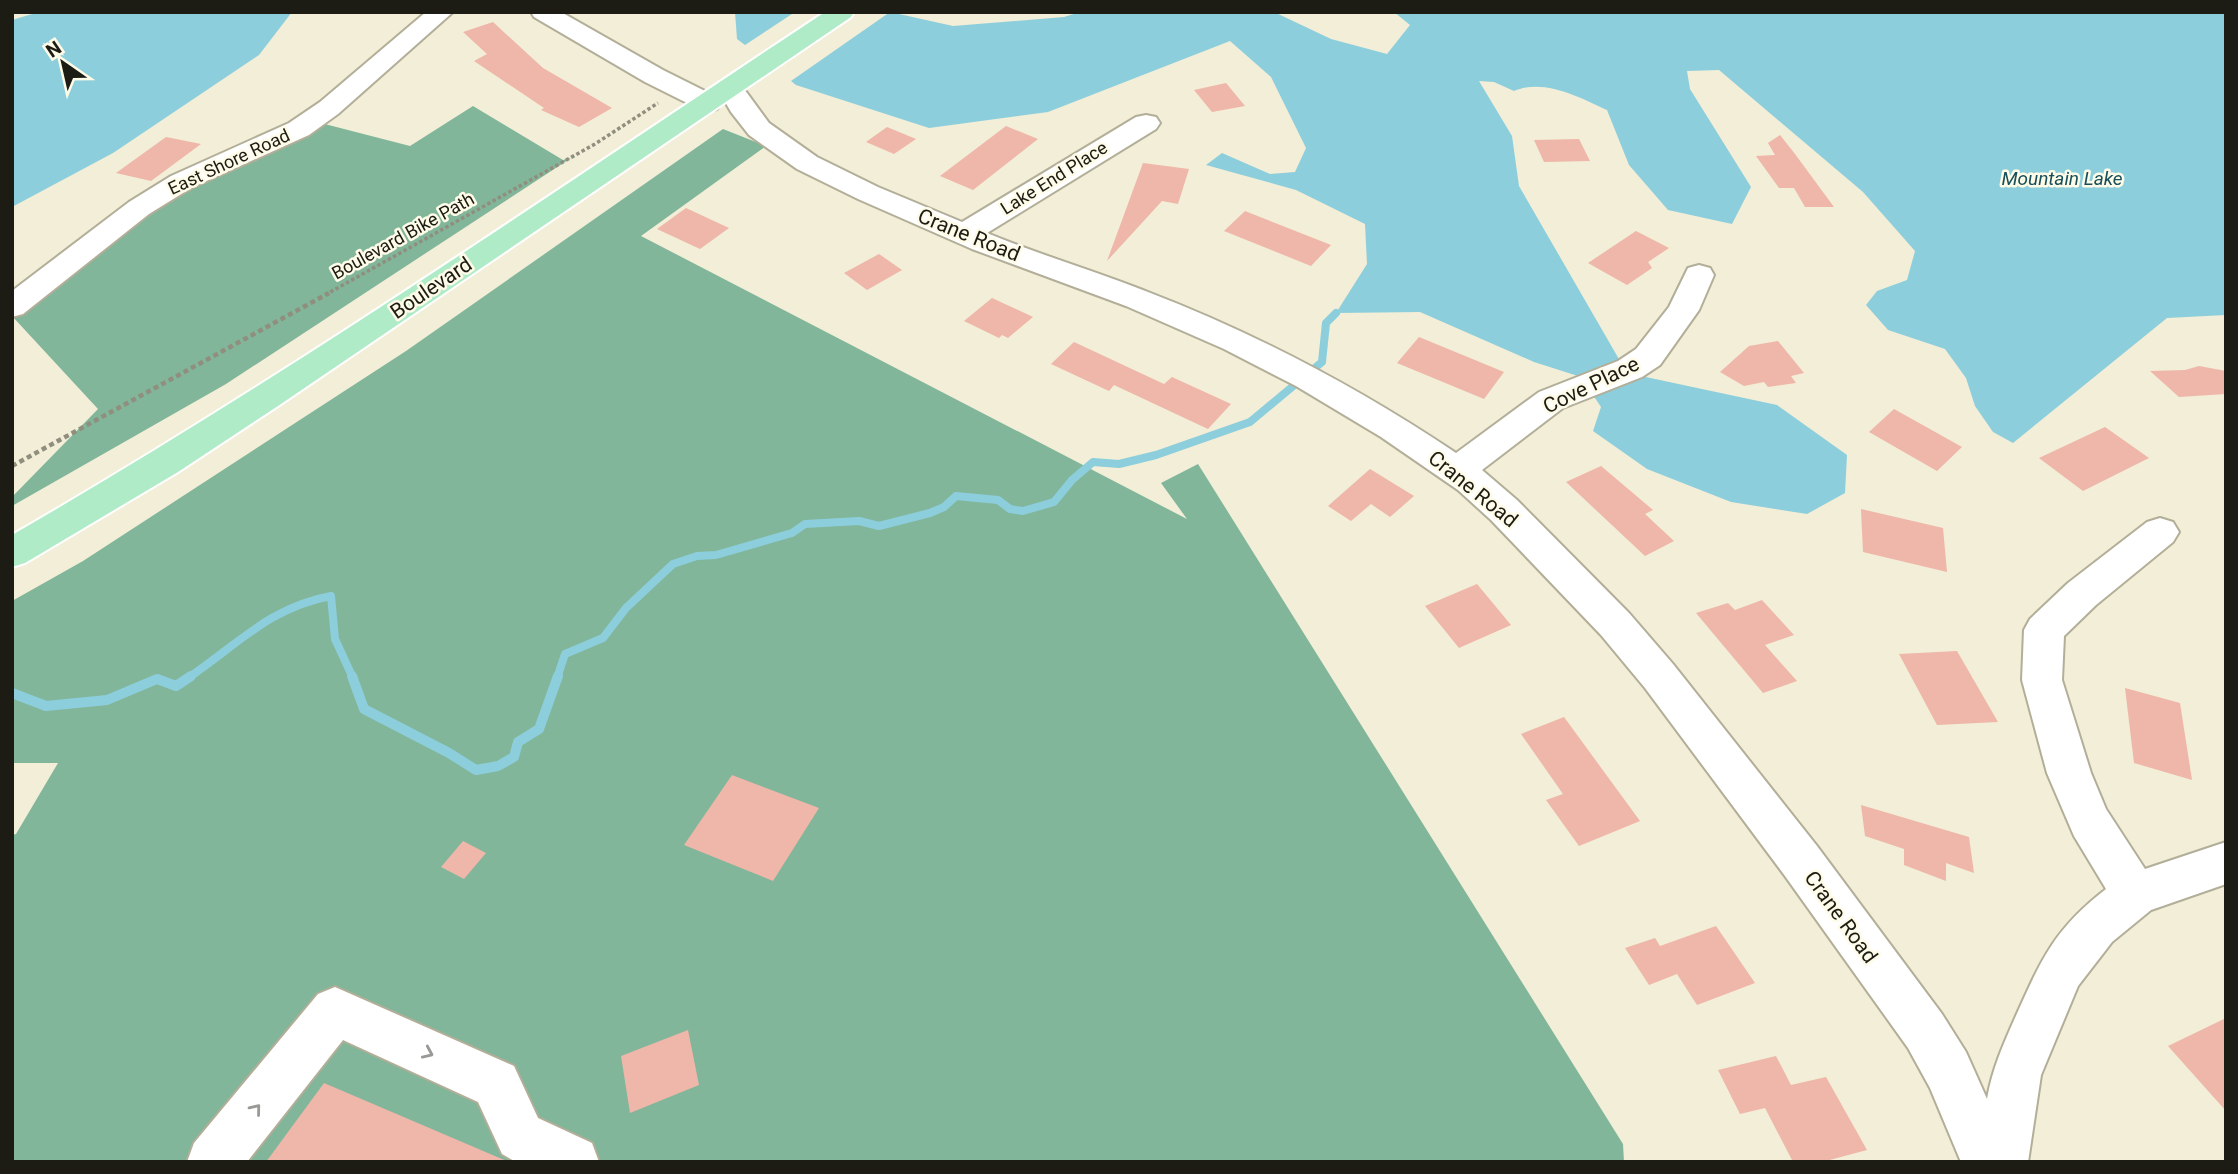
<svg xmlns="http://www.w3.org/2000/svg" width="2238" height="1174" viewBox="0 0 2238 1174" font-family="Roboto,sans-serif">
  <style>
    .forest { fill: #81b69a }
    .water { fill: #8dcedd }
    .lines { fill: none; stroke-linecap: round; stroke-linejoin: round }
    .stream-far1 { stroke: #8dcedd; stroke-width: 8 }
    .stream { stroke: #8dcedd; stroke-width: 10 }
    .building { fill: #efb6aa }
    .minor-casing { stroke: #b2ae98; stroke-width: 4 }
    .major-casing { stroke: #fff; stroke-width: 4 }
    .path-far1 { stroke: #908e7e; stroke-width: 3.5; stroke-dasharray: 3.5 2.5; stroke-linecap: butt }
    .path { stroke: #908e7e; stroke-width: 4.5; stroke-dasharray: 5 3.5; stroke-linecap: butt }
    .minor { fill: #fff; fill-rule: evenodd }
    .major { fill: #afebc7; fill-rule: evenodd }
    .oneway { stroke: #999995 }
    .labels { text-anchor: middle; stroke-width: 5; stroke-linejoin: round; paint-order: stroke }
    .far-street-label { font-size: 18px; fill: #1d1c14; stroke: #fefbe8 }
    .far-water-label { font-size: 19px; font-style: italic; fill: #174f5b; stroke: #fefbe8 }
    .street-label { font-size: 21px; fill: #1d1c14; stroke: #fefbe8 }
  </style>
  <rect width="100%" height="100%" fill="#f2eed7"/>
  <g class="forest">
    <path d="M473 106 563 160 571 158 226 384 12 506V497L98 409 12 316 162 195 313 121 410 146Z"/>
    <path d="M723 129 766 146 641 236 1187 519 1161 483 1198 464 1623 1144 1624 1162H12V835L16 834 58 763H12V601L83 561 406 351Z"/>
  </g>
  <g class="water">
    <path d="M39 12H292L259 55 113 153 12 207V20Z"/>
    <path d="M735 12H795L745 45 737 39Z"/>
    <path d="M890 12 953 26 1064 17 1080 12H1274L1331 39 1387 54 1410 25 1394 12H2226V315L2167 318 2013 443 1993 432 1975 406 1966 378 1945 349 1888 330 1866 305 1877 291 1907 280 1915 251 1863 192 1719 70 1687 71 1690 89 1751 187 1732 224 1668 210 1629 165 1607 110C1579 97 1544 78 1514 91L1494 82 1479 81 1512 136 1519 186 1627 373 1777 405 1847 455 1845 493 1807 514 1731 502 1647 469 1593 431 1601 407 1581 377 1534 362 1420 312 1336 313 1367 264 1365 224 1296 190 1206 165 1222 153 1270 174 1295 172 1306 148 1271 77 1230 41 1048 112 929 128 796 85 791 81Z"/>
  </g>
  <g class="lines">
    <g class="stream-far1">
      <path d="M188 678C237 645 270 607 331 596L335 639 353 678"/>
      <path d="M557 678 565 654 603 638 626 608 673 564 697 556 716 555 792 533 805 524 859 521 879 526 930 513 944 507 956 496 998 500 1010 509 1023 511 1054 502 1072 480 1093 462 1119 464 1156 455 1250 422 1322 362 1326 323 1336 313"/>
    </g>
    <g class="stream">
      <path d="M352 676 364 709 449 753 476 770 498 766 514 757 518 742 539 729 558 676"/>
      <path d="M12 693 46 706 107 700 157 679 176 686 191 676"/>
    </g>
  </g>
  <g class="building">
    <path d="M493 22 543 68 612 108 579 127 541 110 544 108 474 61 487 54 463 32Z"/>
    <path d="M1226 83 1245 106 1212 112 1194 90Z"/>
    <path d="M1006 126 1038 139 973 190 940 176Z"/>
    <path d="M887 127 916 139 894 154 866 142Z"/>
    <path d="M1780 135 1795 154 1834 207H1805L1794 188H1779L1756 156 1775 155 1768 143Z"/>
    <path d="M166 137 201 144 151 181 116 173Z"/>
    <path d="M1579 139 1590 161 1544 162 1534 140Z"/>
    <path d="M1143 163 1189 169 1178 204 1162 201 1107 261Z"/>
    <path d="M686 208 729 228 700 249 657 229Z"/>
    <path d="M1245 211 1331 245 1311 266 1224 231Z"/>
    <path d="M1636 231 1669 248 1648 262 1652 268 1627 285 1588 263Z"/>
    <path d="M879 254 902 270 867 290 844 273Z"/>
    <path d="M992 298 1033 317 1008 338 1002 335 999 338 964 321Z"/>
    <path d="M1419 337 1504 372 1484 399 1397 363Z"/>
    <path d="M1778 341 1804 373 1791 376 1796 383 1768 387 1764 382 1744 386 1720 372 1749 346Z"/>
    <path d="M1074 342 1164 384 1172 377 1231 404 1208 429 1114 385 1109 391 1051 364Z"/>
    <path d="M2199 366 2226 371V394L2179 397 2150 371 2185 370Z"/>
    <path d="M1894 409 1962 447 1937 471 1869 432Z"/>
    <path d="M2105 427 2149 458 2083 491 2039 458Z"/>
    <path d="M1601 466 1653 510 1645 514 1674 541 1645 556 1566 482Z"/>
    <path d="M1370 469 1414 496 1390 517 1371 504 1351 521 1328 506Z"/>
    <path d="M1861 509 1943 528 1947 572 1863 552Z"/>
    <path d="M1477 584 1511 625 1459 648 1425 606Z"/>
    <path d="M1762 600 1794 635 1765 645 1797 681 1763 693 1696 613 1728 603 1735 610Z"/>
    <path d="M1957 651 1998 722 1937 725 1899 654Z"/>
    <path d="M2125 688 2180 703 2192 780 2134 763Z"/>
    <path d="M1564 717 1640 821 1579 846 1546 800 1563 794 1521 734Z"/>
    <path d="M732 775 819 808 773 881 684 845Z"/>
    <path d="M1861 805 1969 837 1974 873 1946 863V881L1904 865V849L1865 836Z"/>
    <path d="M463 841 486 853 464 879 441 867Z"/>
    <path d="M1716 926 1755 983 1697 1005 1677 974 1649 985 1625 948 1655 938 1660 946Z"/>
    <path d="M2226 1018V1111L2168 1046Z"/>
    <path d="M688 1030 699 1085 630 1113 621 1056Z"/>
    <path d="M1776 1056 1791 1085 1826 1077 1867 1150 1822 1162H1793L1765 1108 1740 1114 1718 1070Z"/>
    <path d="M324 1083 509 1162H266Z"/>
  </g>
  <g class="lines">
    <g class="minor-casing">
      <g id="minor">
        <path d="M426 12H453L338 114 309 135 191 188 149 214 23 314 12 317V291L129 202 171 176 289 123 320 102Z"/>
        <path d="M531 12H561L663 70 717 97 721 103 717 109 708 111 699 109 645 82 534 17Z"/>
        <path d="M730 80 739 82 769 123 817 157 878 187 962 222 1136 117 1146 115 1156 117 1160 123 1156 129 987 233C1040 255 1095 271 1148 292 1257 334 1359 388 1456 453L1539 392 1618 361 1636 349 1669 307 1688 268 1699 265 1710 268 1714 275 1699 310 1660 365 1642 377 1563 408 1482 470 1517 500 1629 613 1673 664 1817 846 1942 1014 1966 1052 1987 1099C1992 1070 2003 1045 2015 1018 2041 960 2054 929 2106 889L2074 836 2047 773 2022 680 2024 630 2030 619 2068 583 2147 522 2160 518 2173 522 2179 532 2173 542 2096 605 2064 636 2062 680 2091 773 2106 809 2145 869 2226 842V884L2151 910 2112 942 2078 986 2041 1075 2028 1162H1961L1930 1088 1908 1048 1785 876 1645 688 1601 635 1491 520 1458 490 1381 437 1296 386 1224 349 1126 306 972 249 858 199 797 169 749 135 731 112 717 88 721 82Z"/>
        <path d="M335 987 514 1066 538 1118 592 1143 599 1162H516L502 1154 478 1102 343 1040 247 1162H187L194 1143 318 994Z"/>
      </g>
    </g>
    <g class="major-casing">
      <path id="major" d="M825 12H854L851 17 278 406 178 472 25 563 12 567V535C291 374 556 190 825 12Z"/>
    </g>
    <path class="path-far1" d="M325 295 595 144 658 103"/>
    <path class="path" d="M12 466 329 293"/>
    <use href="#minor" class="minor"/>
    <use href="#major" class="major"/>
  </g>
  <defs><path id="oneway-chevron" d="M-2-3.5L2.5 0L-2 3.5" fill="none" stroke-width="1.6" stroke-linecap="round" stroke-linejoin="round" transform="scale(1.75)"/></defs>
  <g class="oneway">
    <use href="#oneway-chevron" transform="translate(428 1053) rotate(24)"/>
    <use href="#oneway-chevron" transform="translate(256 1109) rotate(-51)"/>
  </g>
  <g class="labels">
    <g class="far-street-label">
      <text transform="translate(229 162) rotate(-25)" y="6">East Shore Road</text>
      <text transform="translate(1054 178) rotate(-32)" y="6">Lake End Place</text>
      <text transform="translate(403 236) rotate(-29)" y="6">Boulevard Bike Path</text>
    </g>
    <g class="far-water-label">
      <text x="2062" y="185">Mountain Lake</text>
    </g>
    <g class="street-label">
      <text transform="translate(969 235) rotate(22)" y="7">Crane Road</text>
      <text transform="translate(431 288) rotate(-34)" y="7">Boulevard</text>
      <text transform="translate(1591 385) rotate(-26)" y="7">Cove Place</text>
      <text transform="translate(1473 489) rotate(39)" y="7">Crane Road</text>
      <text transform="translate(1841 917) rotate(54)" y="7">Crane Road</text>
    </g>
  </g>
  <rect width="2238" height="1174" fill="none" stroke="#1d1c14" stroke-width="28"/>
  <g transform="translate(63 63) rotate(326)" stroke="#fefbe8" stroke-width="5" paint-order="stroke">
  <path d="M0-5L12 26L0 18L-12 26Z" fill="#1d1c14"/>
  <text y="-10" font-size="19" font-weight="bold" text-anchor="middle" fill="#1d1c14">N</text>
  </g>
</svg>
